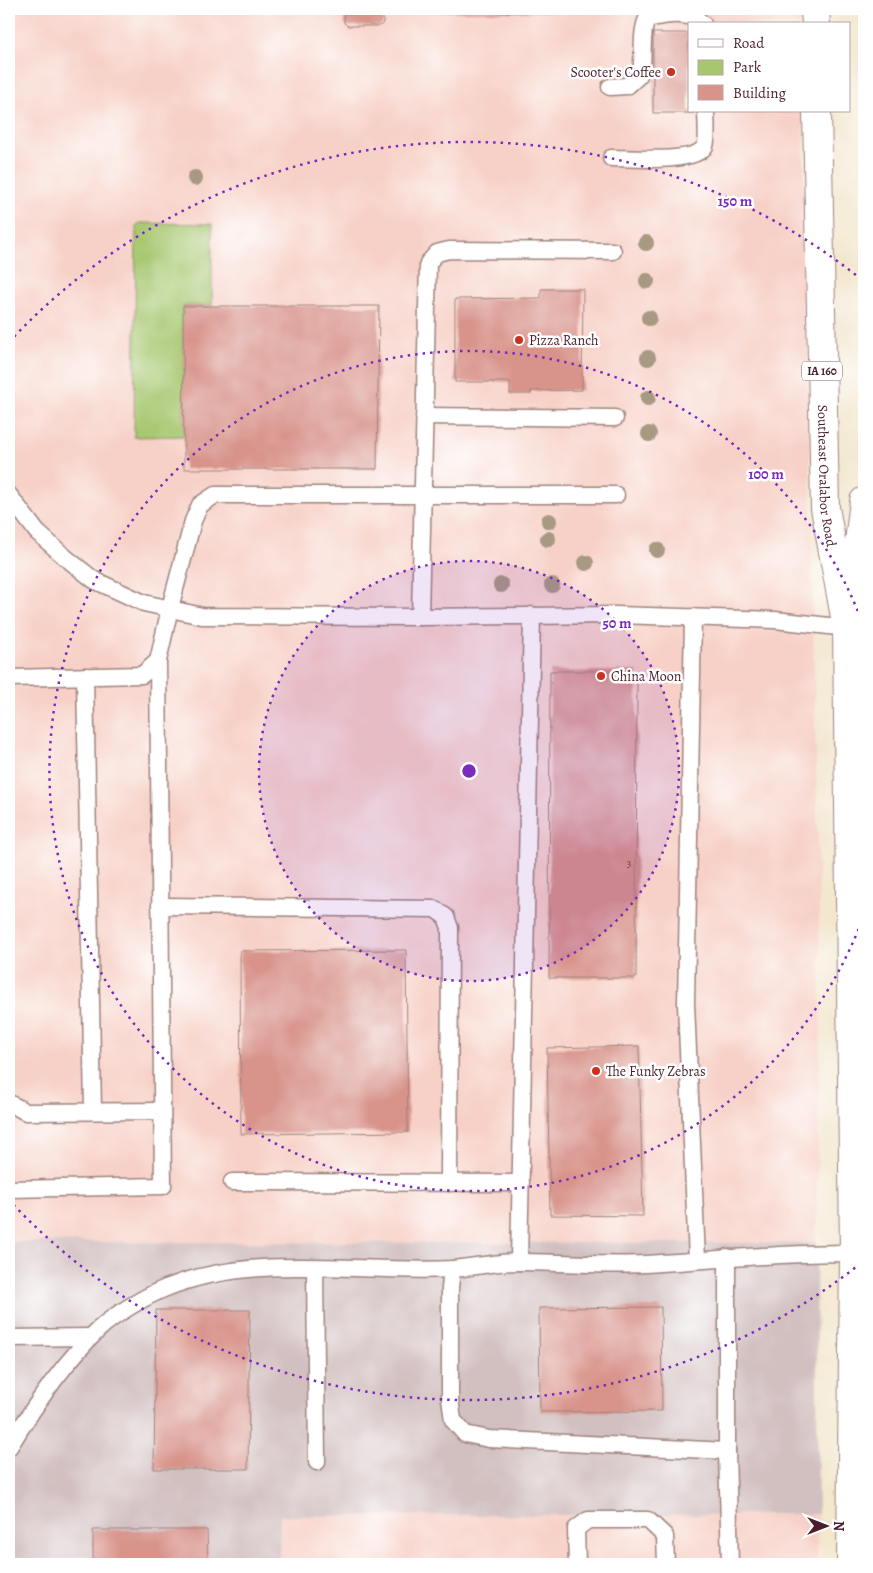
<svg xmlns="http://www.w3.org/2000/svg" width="873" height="1573" viewBox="0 0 873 1573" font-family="Alegreya,serif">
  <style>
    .built { fill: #f7d1c7 }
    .industrial { fill: #d2bfc0 }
    .green { fill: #a7c76f; stroke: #78734d }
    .building { fill: #d8938a }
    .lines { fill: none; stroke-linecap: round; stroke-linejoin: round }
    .service-casing { stroke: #9e837d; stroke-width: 19 }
    .primary-casing { stroke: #9e837d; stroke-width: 30 }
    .service { stroke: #fff; stroke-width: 16 }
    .primary { stroke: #fff; stroke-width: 28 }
    .tree { fill: #a89982 }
    .ring { fill: none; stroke: #7b2cbf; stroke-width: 2.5; stroke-dasharray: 2.5 5 }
    .poi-dot { fill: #c8321e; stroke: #fff; stroke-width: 2 }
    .labels { text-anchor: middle; stroke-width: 5; stroke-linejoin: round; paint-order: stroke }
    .number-label { font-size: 11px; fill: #6e3c43 }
    .shield { fill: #fff; stroke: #80626b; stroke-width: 1 }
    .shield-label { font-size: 12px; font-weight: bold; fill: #4a1f2b }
    .poi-label { font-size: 14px; fill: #4a1f2b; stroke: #fff; text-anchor: start }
    .street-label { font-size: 14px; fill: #4a1f2b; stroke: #fff }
    .centre { fill: #7b2cbf; stroke: #fff; stroke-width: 2.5 }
    .ring-label { font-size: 15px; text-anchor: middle; font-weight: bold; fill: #7b2cbf; stroke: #fff; stroke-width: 5; stroke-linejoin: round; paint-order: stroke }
  </style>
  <rect width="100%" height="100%" fill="#fff"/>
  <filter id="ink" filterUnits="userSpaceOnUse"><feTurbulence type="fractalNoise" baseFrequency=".02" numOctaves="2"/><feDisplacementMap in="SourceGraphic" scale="10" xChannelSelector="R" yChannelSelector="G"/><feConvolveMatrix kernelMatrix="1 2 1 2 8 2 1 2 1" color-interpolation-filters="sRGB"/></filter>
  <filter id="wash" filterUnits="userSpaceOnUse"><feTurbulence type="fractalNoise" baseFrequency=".0096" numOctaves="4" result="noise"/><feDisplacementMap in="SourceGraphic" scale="20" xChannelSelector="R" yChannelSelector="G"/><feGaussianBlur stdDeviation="1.12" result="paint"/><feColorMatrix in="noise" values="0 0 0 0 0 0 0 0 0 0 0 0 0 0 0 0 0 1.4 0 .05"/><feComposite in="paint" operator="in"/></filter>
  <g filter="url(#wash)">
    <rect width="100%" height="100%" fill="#f3e7cf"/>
    <g class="built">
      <path d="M9 9H801L802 24H689V111H803L821 1014 816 1243 9 1242Z"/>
      <path d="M818 1514 817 1564H279L280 1516Z"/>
    </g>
    <path class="industrial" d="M9 1242 816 1243 818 1514 280 1516 279 1564H9Z"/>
    <path class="green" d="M139 223 212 224V305L183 306 184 436 134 437 136 227Z"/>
    <g id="blocks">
      <g class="building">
        <path d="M344 9H582V12H383V23L380 26H348L344 23Z"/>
        <path d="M653 33H689V111H694V113H653Z"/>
        <path d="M541 289H583L582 390 531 391V394H510V382H455V299L541 298Z"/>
        <path d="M183 306H379L377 469H184Z"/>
        <path d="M550 671H637L636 978H549Z"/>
        <path d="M406 950 408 1132 241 1134 240 951Z"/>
        <path d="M639 1046 643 1216 550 1215 547 1048Z"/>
        <path d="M661 1307 662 1411 540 1412 539 1308Z"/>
        <path d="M156 1310H250L248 1469H154Z"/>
        <path d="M93 1530H207L208 1564H93Z"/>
      </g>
    </g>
  </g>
  <g filter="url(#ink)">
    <use href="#blocks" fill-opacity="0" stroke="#9e837d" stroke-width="1"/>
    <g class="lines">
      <g class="service-casing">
        <g id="service">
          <path d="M610 87 627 86C630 83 636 79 639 75 646 62 639 36 647 19 665 15 689 10 703 24"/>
          <path d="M611 158C629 158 696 164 705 146 708 140 706 119 706 111"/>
          <path d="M424 416 615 418"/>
          <path d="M9 495 37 532 65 557 94 580 144 603 202 616 420 617 616 615 775 620 847 628"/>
          <path d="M420 617 428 263 437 253 449 250 613 251"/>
          <path d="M693 617 686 1004 697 1260"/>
          <path d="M85 676 93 1111"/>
          <path d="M9 678 142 675 158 661 170 608 193 521 200 505 215 495H616"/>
          <path d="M160 906 435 909 446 917 450 928 449 1183"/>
          <path d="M9 1103 26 1112 162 1111"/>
          <path d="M232 1182 521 1183"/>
          <path d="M9 1189 163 1186 158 661"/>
          <path d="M727 1257V1451L730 1564"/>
          <path d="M519 1262 532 615"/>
          <path d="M315 1268 317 1462"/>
          <path d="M452 1269 450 1288V1399L453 1420 465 1434 489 1439 727 1451"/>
          <path d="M9 1338 91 1337"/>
          <path d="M9 1447C34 1406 63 1363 99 1329 115 1314 146 1296 166 1288 255 1252 360 1274 453 1269 474 1267 496 1262 518 1262 559 1262 602 1266 644 1264 717 1260 789 1252 862 1253"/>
          <path d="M577 1564 576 1529 588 1520H648L665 1536 666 1564"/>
        </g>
      </g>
      <g class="primary-casing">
        <g id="primary">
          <path d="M815 9 816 24"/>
          <path id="s1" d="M817 111 825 508 847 628 854 1253 851 1564"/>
          <path d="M851 607 864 501"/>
        </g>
      </g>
      <use href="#service" class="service"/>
      <use href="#primary" class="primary"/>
    </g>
    <g class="tree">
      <circle cx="195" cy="178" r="8"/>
      <circle cx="646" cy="243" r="8"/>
      <circle cx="647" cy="281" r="8"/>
      <circle cx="649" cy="318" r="8"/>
      <circle cx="648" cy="358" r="8"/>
      <circle cx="648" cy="398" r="8"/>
      <circle cx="649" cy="434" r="8"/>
      <circle cx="549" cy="521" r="8"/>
      <circle cx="548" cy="539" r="8"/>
      <circle cx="657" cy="550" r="8"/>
      <circle cx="586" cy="563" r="8"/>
      <circle cx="501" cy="585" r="8"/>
      <circle cx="552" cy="585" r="8"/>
    </g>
  </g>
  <circle cx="469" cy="771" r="210" fill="#7b2cbf" fill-opacity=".12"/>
  <g class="ring">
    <circle cx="469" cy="771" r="210"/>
    <path d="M864 915A420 420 0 1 1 864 627"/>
    <path d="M861 1263A629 629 0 0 1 9 1200M9 342A629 629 0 0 1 861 279"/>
  </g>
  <g class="poi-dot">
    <circle cx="671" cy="72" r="5"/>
    <circle cx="519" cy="340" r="5"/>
    <circle cx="601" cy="676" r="5"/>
    <circle cx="596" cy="1071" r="5"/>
  </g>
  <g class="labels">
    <g class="number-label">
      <text x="629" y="867">3</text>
    </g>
    <rect class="shield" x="802" y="361.5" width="40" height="19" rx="4"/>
    <g class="shield-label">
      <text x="822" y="375">IA 160</text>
    </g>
    <g class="poi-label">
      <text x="661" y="77" text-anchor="end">Scooter's Coffee</text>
      <text x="529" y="345">Pizza Ranch</text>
      <text x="611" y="681">China Moon</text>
      <text x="606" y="1076">The Funky Zebras</text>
    </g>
    <g class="street-label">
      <text dy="5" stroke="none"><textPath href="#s1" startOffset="365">Southeast Oralabor Road</textPath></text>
    </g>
  </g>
  <circle cx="469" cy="771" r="8" class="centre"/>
  <g class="ring-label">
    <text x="735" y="206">150 m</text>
    <text x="766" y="479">100 m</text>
    <text x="617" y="628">50 m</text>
  </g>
  <rect width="873" height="1573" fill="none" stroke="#fff" stroke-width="30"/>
  <rect x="688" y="22" width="162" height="90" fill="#ffffff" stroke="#b7a5aa"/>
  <rect x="698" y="39" width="25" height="8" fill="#ffffff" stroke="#b7a5aa"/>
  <text x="733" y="48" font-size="15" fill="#4a1f2b">Road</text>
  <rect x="698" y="60" width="25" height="15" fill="#a7c76f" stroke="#b7a5aa"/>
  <text x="733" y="72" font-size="15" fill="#4a1f2b">Park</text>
  <rect x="698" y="85" width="25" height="15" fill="#d8938a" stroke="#b7a5aa"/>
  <text x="733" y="98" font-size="15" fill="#4a1f2b">Building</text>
  <g transform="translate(826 1526) rotate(90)" stroke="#ffffff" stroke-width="4" paint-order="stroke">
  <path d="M0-4L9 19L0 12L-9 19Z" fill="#4a1f2b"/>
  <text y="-8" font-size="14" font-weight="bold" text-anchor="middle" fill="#4a1f2b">N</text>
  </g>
</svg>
